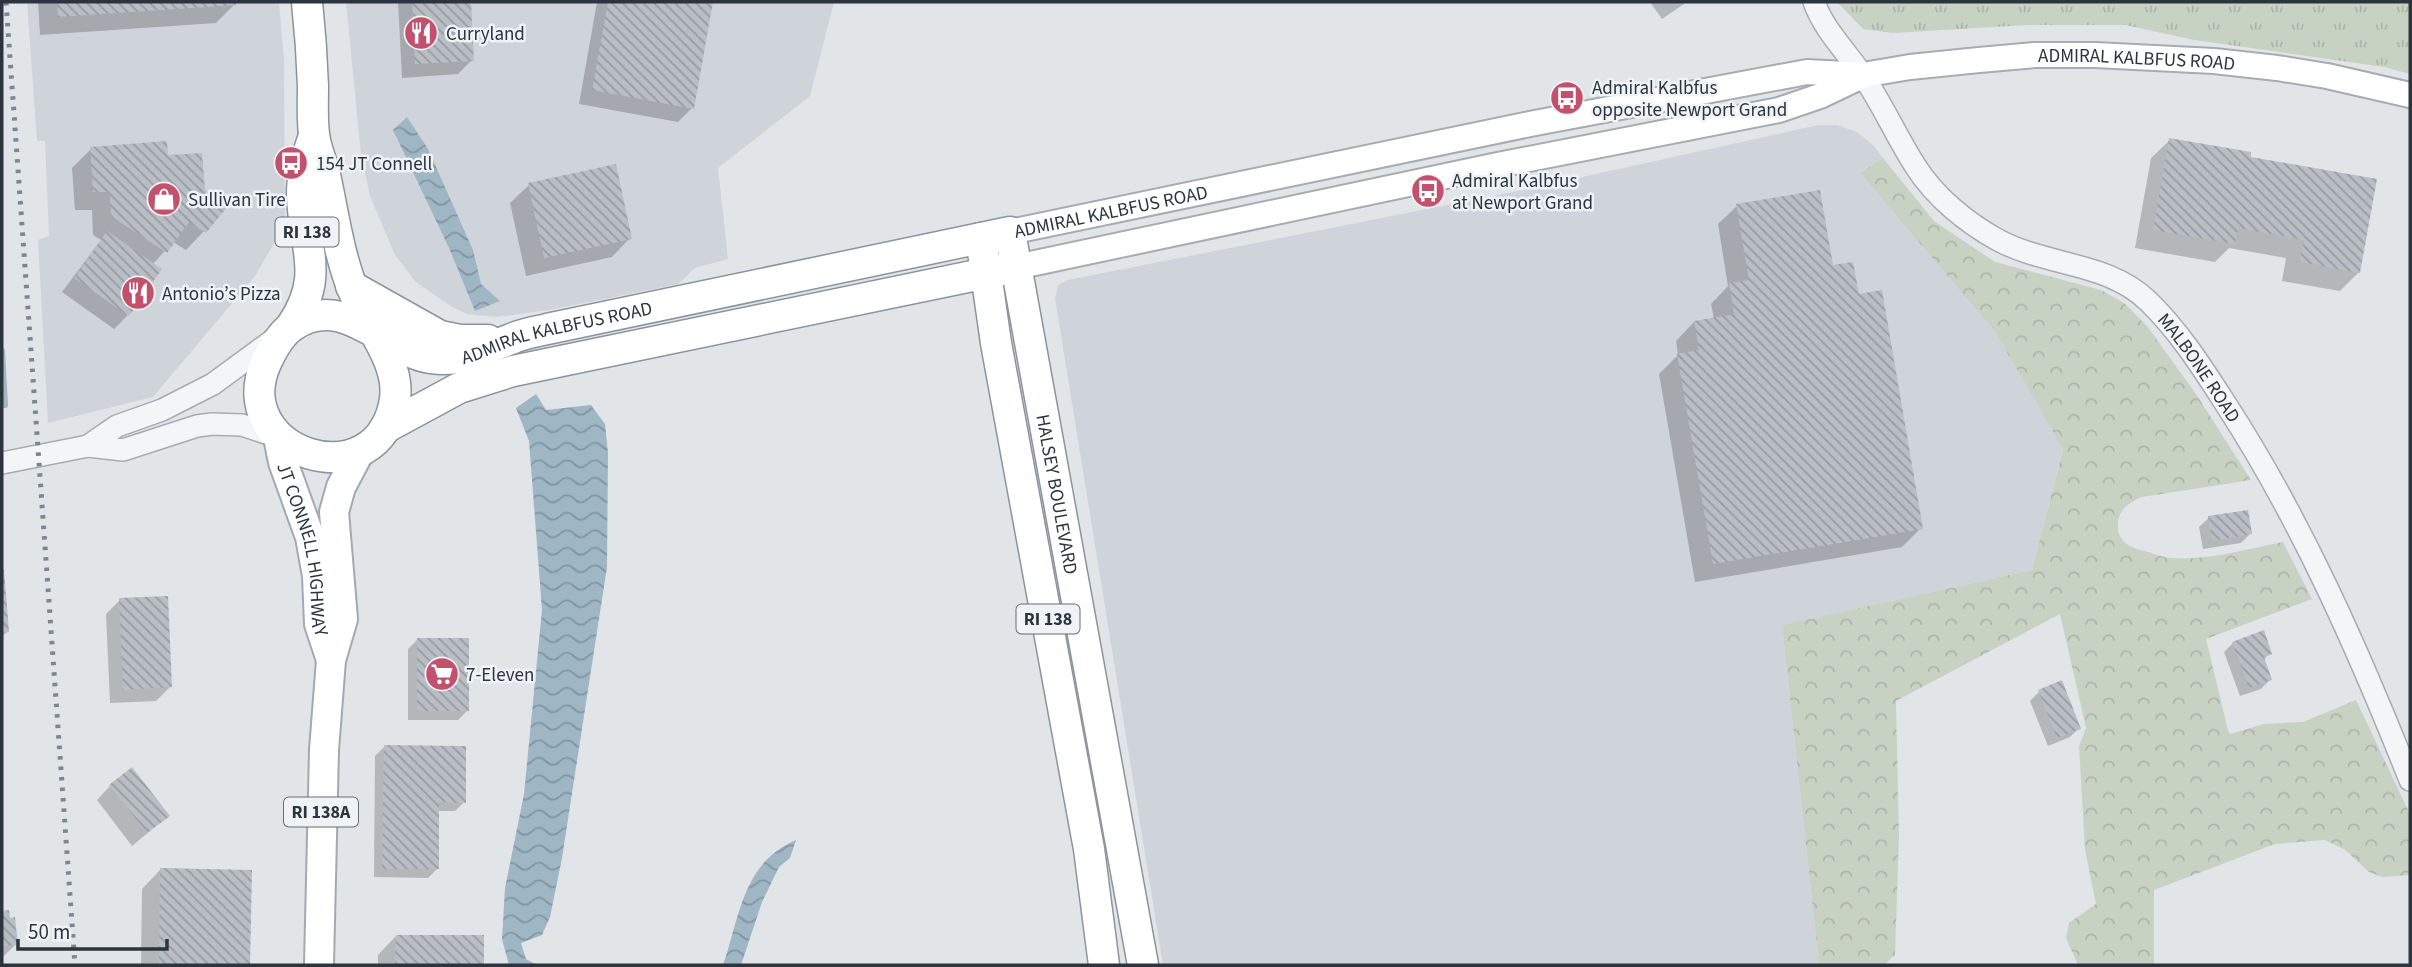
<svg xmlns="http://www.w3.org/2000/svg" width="2412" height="967" viewBox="0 0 2412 967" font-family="'Source Sans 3',sans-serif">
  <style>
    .built { fill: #cfd4da }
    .forest { fill: url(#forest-crowns) }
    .park { fill: url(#park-tufts) }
    .water { fill: url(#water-waves) }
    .shadow { fill: #0003 }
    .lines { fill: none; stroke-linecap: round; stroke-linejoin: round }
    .stream { stroke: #9fb6c5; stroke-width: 6 }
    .building { fill: url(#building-back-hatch) }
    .tertiary-casing { stroke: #a7acb2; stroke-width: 24 }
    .secondary-casing { stroke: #a7acb2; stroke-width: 28 }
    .primary-casing { stroke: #a1aab3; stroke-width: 32 }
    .trunk-casing { stroke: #8a949e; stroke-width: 33 }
    .tertiary { stroke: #f3f5f7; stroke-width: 21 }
    .secondary { stroke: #fff; stroke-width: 24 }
    .primary { stroke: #fff; stroke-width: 28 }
    .trunk { stroke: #fff; stroke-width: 30 }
    .rail { stroke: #7c8691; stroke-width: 5; stroke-dasharray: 3.5 7; stroke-linecap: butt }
    .labels { text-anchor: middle; stroke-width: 5; stroke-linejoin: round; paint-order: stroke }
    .shield { fill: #f0f3f6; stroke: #666d76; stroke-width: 2 }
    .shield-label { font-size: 18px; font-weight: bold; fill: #2b343f }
    .poi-label { font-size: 19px; fill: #2b343f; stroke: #f0f3f6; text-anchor: start }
    .street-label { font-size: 19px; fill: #2b343f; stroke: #f0f3f6 }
  </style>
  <defs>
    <pattern id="forest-crowns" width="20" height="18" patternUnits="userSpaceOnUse" patternTransform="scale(1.75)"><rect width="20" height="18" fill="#c8d2c3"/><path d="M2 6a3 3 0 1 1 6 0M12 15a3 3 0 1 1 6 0" fill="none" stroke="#acb5a9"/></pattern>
    <pattern id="park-tufts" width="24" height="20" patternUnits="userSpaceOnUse" patternTransform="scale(1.75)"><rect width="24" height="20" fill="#c8d2c3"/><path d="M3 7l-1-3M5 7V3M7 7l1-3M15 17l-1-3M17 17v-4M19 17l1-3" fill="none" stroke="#acb5a9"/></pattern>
    <pattern id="water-waves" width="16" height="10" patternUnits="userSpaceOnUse" patternTransform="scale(1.75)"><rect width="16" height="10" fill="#9fb6c5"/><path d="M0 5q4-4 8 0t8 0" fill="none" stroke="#8295a1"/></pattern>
    <pattern id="building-back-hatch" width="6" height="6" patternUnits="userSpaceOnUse" patternTransform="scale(1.75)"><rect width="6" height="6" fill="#b9bec5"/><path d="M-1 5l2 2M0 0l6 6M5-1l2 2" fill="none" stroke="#979ba1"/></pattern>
  </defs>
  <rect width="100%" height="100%" fill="#e1e5e8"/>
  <g class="built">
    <path d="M27 2H279L284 61 285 224 255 276 153 397 48 423 38 240 49 236 45 141H37Z"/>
    <path d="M346 2H834L810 96 718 168 728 259 695 268 678 284 549 310 496 317 467 314 452 307 416 282 395 255 370 196 361 155Z"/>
    <path d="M1818 125H1837L1857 132 1874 146 1883 158 1860 173 1995 332 2063 448 2032 570 1782 625 1819 965H1163L1055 298 1058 285 1068 280 1528 189Z"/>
  </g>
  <path class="forest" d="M1883 158 1934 221 1995 262 2101 290 2124 303 2147 326 2196 394 2251 480 2142 497C2130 502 2119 509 2118 523 2116 541 2130 548 2144 551 2153 553 2161 557 2170 558 2207 561 2247 549 2283 542L2312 599 2206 639 2228 730 2230 734 2264 724 2303 722 2356 700 2410 814V875L2382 877 2369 872 2345 850 2325 840 2275 844 2154 890V965H2078L2066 938 2069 923 2096 904 2085 850 2079 746 2086 728 2060 614 1896 701 1899 836 1895 955 1884 965H1819L1782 625 2032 570 2063 449 1995 332 1860 173Z"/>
  <path class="park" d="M1837 2H2410V74L2384 67 2194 40 2125 25H2028L1893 33 1863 29Z"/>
  <g class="water">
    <path d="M407 117 428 149 473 250 481 284 500 301 475 311 449 248 393 130Z"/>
    <path d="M536 394 546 410 591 405 605 424 608 453 607 567 562 858 550 917 542 935 521 943 526 959 537 965H509L502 939 505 888 524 794 542 610 529 441 516 408Z"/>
    <path d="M796 840 790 858 779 867 762 902 741 965H723C740 917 742 863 796 840Z"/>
  </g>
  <g class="shadow">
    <path d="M38 2H234V5L216 23 40 35Z"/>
    <path d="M398 2H469L472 60 458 74 402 78Z"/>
    <path d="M597 2H712L692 108 678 122 579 104Z"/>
    <path d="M1650 2H1687L1662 19Z"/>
    <path d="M2170 140 2249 158 2359 272 2340 291 2282 281 2286 258 2229 248 2215 262 2135 248 2151 158Z"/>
    <path d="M91 149 167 157 204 231 186 250 173 242 152 265 128 315 114 329 62 292 101 240 93 235 92 210H75L72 168Z"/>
    <path d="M529 185 630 238 612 257 526 276 510 203Z"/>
    <path d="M1737 206 1831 267 1857 296 1921 528 1902 547 1695 582 1659 374 1678 355 1676 341 1694 322 1714 319 1711 304 1728 286 1718 224Z"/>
    <path d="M2209 518 2250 534 2241 543 2203 549 2199 527Z"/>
    <path d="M2 568 7 632 2 637Z"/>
    <path d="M120 600 170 687 156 701 110 703 106 614Z"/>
    <path d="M417 640 467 711 458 720H408V649Z"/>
    <path d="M2233 643 2270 653 2263 660 2270 679 2261 689 2240 696 2224 652Z"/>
    <path d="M2039 692 2079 728 2070 737 2048 746 2030 701Z"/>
    <path d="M384 747 464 802 455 811H438L437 869 428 878 374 877 375 756Z"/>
    <path d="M110 786 168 816 132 846 97 800Z"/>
    <path d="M160 870 250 871 249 965H141L142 889Z"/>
    <path d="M7 912 16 944 2 958V913Z"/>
    <path d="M396 936 482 937V965H378V955Z"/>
  </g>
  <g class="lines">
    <path class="stream" d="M2 351 5 405"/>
  </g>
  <g class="building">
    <path d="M57 2H236V5L58 17Z"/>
    <path d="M412 2H471L474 61 415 64Z"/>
    <path d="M608 2H713L694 109 592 90Z"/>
    <path d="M2169 138 2251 152V157L2377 179 2360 273 2300 262 2304 240 2238 228 2235 244 2153 230Z"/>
    <path d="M167 141 168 155 202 153 205 190 228 206 206 233 189 222 167 253 111 216 110 192H93L90 147Z"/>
    <path d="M616 164 632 239 544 258 528 183Z"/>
    <path d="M1820 190 1833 265 1853 262 1859 294 1882 290 1923 529 1713 564 1677 354 1699 350 1694 321 1734 314 1729 283 1749 280 1736 204Z"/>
    <path d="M107 231 162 269 129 316 74 278Z"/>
    <path d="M2248 510 2252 534 2212 541 2208 516Z"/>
    <path d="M2 570H4L9 632 2 633Z"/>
    <path d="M168 596 172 687 123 690 119 598Z"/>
    <path d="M2264 630 2272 654 2264 657 2272 680 2249 688 2232 642Z"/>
    <rect x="417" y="638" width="52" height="73"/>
    <path d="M2062 680 2081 729 2057 738 2038 690Z"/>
    <path d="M384 745 466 746V803L439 802V869H382Z"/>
    <path d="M132 767 170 816 147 833 109 785Z"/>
    <path d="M160 868 252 870 250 965H159Z"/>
    <path d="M9 910 10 918 15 917 18 945 2 946V911Z"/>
    <path d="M396 935H484V965H395Z"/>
  </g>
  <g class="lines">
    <g class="tertiary-casing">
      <g id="tertiary">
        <path id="s1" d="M1814 2C1824 30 1846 51 1863 76 1883 105 1897 138 1916 167 1935 197 1967 223 1998 240 2046 266 2108 262 2148 301 2180 332 2203 369 2227 406 2302 522 2359 652 2410 780"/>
        <path d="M88 446 117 426 162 410 213 384 273 340"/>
        <path d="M2 463 88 446 123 450 197 426 212 424 242 425 278 437"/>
      </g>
    </g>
    <g class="secondary-casing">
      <g id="secondary">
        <path id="s2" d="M1010 232 1535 123 1807 72 1863 75 1910 67 1979 60 2035 55H2095L2214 61 2277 68 2327 76 2410 95"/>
        <path d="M1016 267 1498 165 1779 110 1820 96 1862 76"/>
      </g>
    </g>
    <g class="primary-casing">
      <g id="primary">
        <path id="s3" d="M278 437 283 462 310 537 317 576 319 624 331 660"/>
        <path d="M319 965 324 750 331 660 343 619 334 512 341 487 360 451"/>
      </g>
    </g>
    <g class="trunk-casing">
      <g id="trunk">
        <path id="s4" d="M307 2C310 30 312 58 313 86 313 102 312 118 314 134 315 147 322 161 325 175 334 216 339 258 356 297 370 329 400 363 395 399 379 503 226 453 266 363 272 350 282 332 294 325 344 292 384 350 430 358 464 363 481 350 511 339 522 334 535 332 547 329L1010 232 1143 965"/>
        <path d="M981 238 996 343 1089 849 1104 965"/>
        <path d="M351 286 440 336 460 340H488"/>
        <path d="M292 325C326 274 303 248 302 194 302 174 307 155 314 136"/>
        <path d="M385 428 459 388 513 371 1006 269"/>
      </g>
    </g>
    <use href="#tertiary" class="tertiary"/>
    <use href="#secondary" class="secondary"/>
    <use href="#primary" class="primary"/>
    <use href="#trunk" class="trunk"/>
    <path class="rail" d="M6 2 75 965"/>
  </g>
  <defs>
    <g id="restaurant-disc" transform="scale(1.75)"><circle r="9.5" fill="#c2516e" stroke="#f0f3f6"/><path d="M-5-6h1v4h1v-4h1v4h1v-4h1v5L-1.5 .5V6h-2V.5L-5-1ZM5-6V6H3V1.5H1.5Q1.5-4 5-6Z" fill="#fff"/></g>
    <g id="bus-disc" transform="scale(1.75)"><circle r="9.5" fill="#c2516e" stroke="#f0f3f6"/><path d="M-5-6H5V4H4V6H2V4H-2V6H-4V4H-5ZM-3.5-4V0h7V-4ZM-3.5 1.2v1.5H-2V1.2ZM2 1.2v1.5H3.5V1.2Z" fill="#fff"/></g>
    <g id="shop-disc" transform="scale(1.75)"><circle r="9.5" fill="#c2516e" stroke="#f0f3f6"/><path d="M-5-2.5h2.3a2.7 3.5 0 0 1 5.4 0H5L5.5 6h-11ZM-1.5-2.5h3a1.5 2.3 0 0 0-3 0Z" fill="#fff"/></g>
    <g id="supermarket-disc" transform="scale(1.75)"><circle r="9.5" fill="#c2516e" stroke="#f0f3f6"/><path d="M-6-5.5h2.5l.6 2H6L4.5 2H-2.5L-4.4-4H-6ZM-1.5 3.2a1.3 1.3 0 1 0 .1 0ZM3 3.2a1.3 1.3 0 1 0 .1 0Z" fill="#fff"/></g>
  </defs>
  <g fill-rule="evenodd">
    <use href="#restaurant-disc" x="421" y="33"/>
    <use href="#bus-disc" x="1567" y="98"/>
    <use href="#bus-disc" x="291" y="163"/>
    <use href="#bus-disc" x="1428" y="191"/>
    <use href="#shop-disc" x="164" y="199"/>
    <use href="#restaurant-disc" x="138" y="293"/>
    <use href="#supermarket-disc" x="442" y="674"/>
  </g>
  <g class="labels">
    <g class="shield">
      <rect x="275.5" y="217.5" width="63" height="29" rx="5"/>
      <rect x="1016.5" y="604.5" width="63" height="29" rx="5"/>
      <rect x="284" y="797.5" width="74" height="29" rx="5"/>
    </g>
    <g class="shield-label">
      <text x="307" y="238">RI 138</text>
      <text x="1048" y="625">RI 138</text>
      <text x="321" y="818">RI 138A</text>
    </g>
    <g class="poi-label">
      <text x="446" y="40">Curryland</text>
      <text x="1592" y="94">Admiral Kalbfus<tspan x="1592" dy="22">opposite Newport Grand</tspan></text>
      <text x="316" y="170">154 JT Connell</text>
      <text x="1452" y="187">Admiral Kalbfus<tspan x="1452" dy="22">at Newport Grand</tspan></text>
      <text x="188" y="206">Sullivan Tire</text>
      <text x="162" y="300">Antonio’s Pizza</text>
      <text x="466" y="681">7-Eleven</text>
    </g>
    <g class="street-label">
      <text dy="7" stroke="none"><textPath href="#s2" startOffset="1144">ADMIRAL KALBFUS ROAD</textPath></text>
      <text dy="7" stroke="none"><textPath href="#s2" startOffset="103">ADMIRAL KALBFUS ROAD</textPath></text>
      <text dy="7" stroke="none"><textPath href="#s4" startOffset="970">ADMIRAL KALBFUS ROAD</textPath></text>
      <text dy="7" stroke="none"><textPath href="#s1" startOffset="553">MALBONE ROAD</textPath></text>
      <text dy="7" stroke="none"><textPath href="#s4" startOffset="1701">HALSEY BOULEVARD</textPath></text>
      <text dy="7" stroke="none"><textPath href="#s3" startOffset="116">JT CONNELL HIGHWAY</textPath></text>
    </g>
  </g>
  <rect width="2412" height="967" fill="none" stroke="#2b343f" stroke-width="7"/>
  <path d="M18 939v10h149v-10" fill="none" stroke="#2b343f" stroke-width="3.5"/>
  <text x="28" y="939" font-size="21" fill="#2b343f" stroke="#f0f3f6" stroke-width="5" paint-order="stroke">50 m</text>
</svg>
